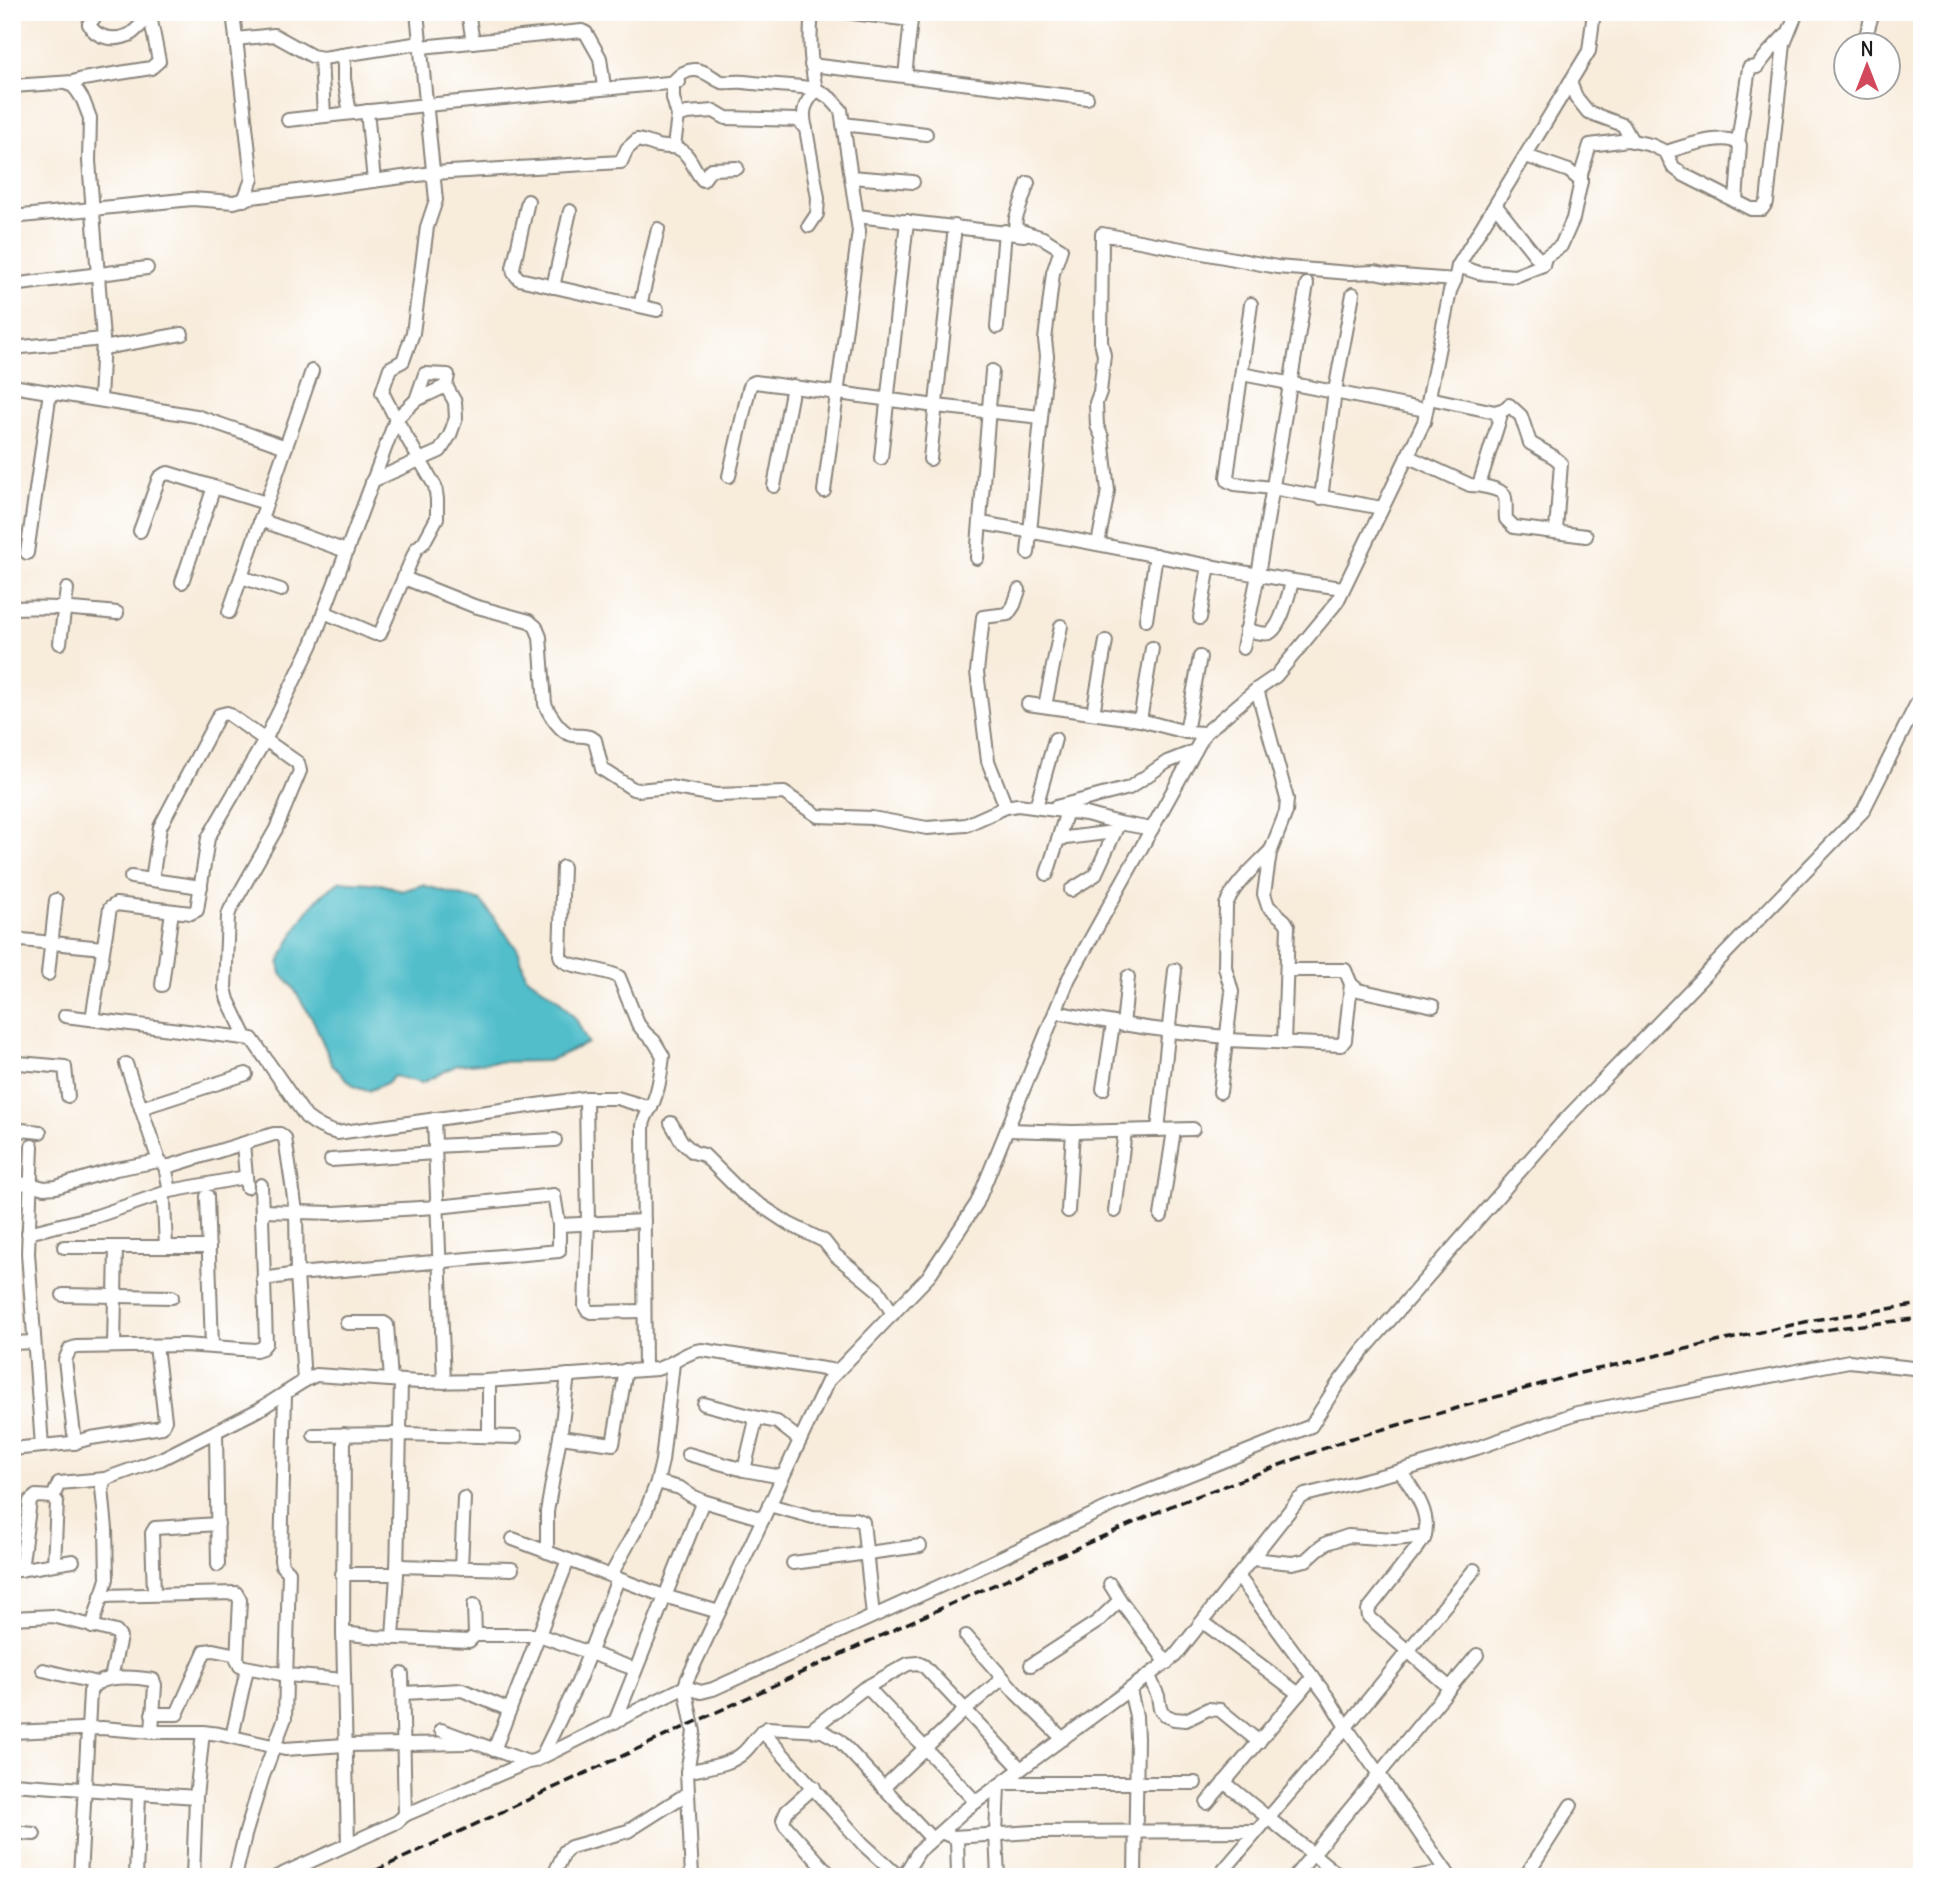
<svg xmlns="http://www.w3.org/2000/svg" width="1934" height="1889" viewBox="0 0 1934 1889" font-family="Delius,sans-serif">
  <style>
    .water { fill: #51beca; stroke: #366d73; stroke-width: 2 }
    .lines { fill: none; stroke-linecap: round; stroke-linejoin: round }
    .minor-casing { stroke: #8a847c; stroke-width: 16 }
    .minor { stroke: #fff; stroke-width: 12 }
    .rail { stroke: #1c1c1c; stroke-width: 3.5; stroke-dasharray: 10 5; stroke-linecap: butt }
  </style>
  <rect width="100%" height="100%" fill="#fff"/>
  <filter id="ink" filterUnits="userSpaceOnUse"><feTurbulence type="fractalNoise" baseFrequency=".0143" numOctaves="2"/><feDisplacementMap in="SourceGraphic" scale="14" xChannelSelector="R" yChannelSelector="G"/><feConvolveMatrix kernelMatrix="1 2 1 2 8 2 1 2 1" color-interpolation-filters="sRGB"/></filter>
  <filter id="wash" filterUnits="userSpaceOnUse"><feTurbulence type="fractalNoise" baseFrequency=".00686" numOctaves="4" result="noise"/><feDisplacementMap in="SourceGraphic" scale="28" xChannelSelector="R" yChannelSelector="G"/><feGaussianBlur stdDeviation="1.57" result="paint"/><feColorMatrix in="noise" values="0 0 0 0 0 0 0 0 0 0 0 0 0 0 0 0 0 1.4 0 .05"/><feComposite in="paint" operator="in"/></filter>
  <g filter="url(#wash)">
    <rect width="100%" height="100%" fill="#f8ecdb"/>
    <path class="water" d="M341 881C364 884 379 880 401 891L422 885 481 901 518 950 526 976 558 999 576 1019 588 1043 548 1061 491 1062 457 1065 422 1083 394 1076 387 1083 368 1091 355 1087 333 1066 314 1022 291 984 281 974 279 963C293 932 310 898 341 881Z"/>
  </g>
  <g filter="url(#ink)">
    <g class="lines">
      <g class="minor-casing">
        <g id="minor">
          <path d="M99 12 89 24C96 39 115 41 129 35 136 31 144 21 150 16"/>
          <path d="M233 12 252 179 244 200"/>
          <path d="M468 12 473 42"/>
          <path d="M812 12C809 39 810 63 816 89L830 98 841 110 859 231 824 491"/>
          <path d="M844 12 911 20 905 76"/>
          <path d="M1867 32 1873 12"/>
          <path d="M236 39 274 35 312 56 323 58 420 43"/>
          <path d="M421 47 582 31 586 33 600 58 604 87"/>
          <path d="M341 55 344 64V79L350 113"/>
          <path d="M321 58 324 116"/>
          <path d="M811 65 1087 98"/>
          <path d="M1570 82 1576 97 1588 112 1623 125 1632 141"/>
          <path d="M65 83 73 86 78 92 83 100 90 118 89 161 103 339 100 400"/>
          <path d="M12 86 73 82 83 79 151 68 159 61 150 16 158 12"/>
          <path d="M367 111 374 181"/>
          <path d="M678 116 673 98V82C679 75 686 69 696 70 707 71 713 79 722 82 728 83 737 81 744 82 768 85 792 85 816 89 805 104 801 110 806 129"/>
          <path d="M288 120 426 105 679 82"/>
          <path d="M843 124 926 134"/>
          <path d="M1738 142 1749 68 1757 67 1768 53 1785 35"/>
          <path d="M674 146 678 116 687 113 714 111 726 118 798 120 806 129 818 198 817 214 809 226"/>
          <path d="M1666 152C1683 147 1727 131 1740 145L1736 201"/>
          <path d="M1526 156 1569 171 1581 181V174L1590 145 1628 140 1651 145 1666 152 1673 167 1684 175 1751 209H1762L1767 202 1784 44 1797 12"/>
          <path d="M851 177 913 182"/>
          <path d="M1028 183 1016 218 1015 229 1043 238 1061 249 1053 273 1045 340 1047 356 1028 553"/>
          <path d="M528 201 513 268 514 273 519 279 657 310"/>
          <path d="M1496 206 1543 265"/>
          <path d="M857 216 1024 235"/>
          <path d="M12 217 192 199 234 202 252 197 433 173 621 162 627 149 637 140C645 141 651 144 658 146 671 149 678 143 688 157 694 165 696 173 703 180L711 169 737 168"/>
          <path d="M1458 266 1479 273 1515 276 1543 265 1545 257 1561 246 1573 219 1581 181"/>
          <path d="M12 285 147 268"/>
          <path d="M553 287 570 211"/>
          <path d="M1251 304 1227 477 1228 481 1235 484 1272 488 1382 508"/>
          <path d="M640 306 658 229"/>
          <path d="M997 327 1005 231"/>
          <path d="M12 348 103 339"/>
          <path d="M103 348 182 334"/>
          <path d="M1242 374 1426 410"/>
          <path d="M12 386 196 416 286 447"/>
          <path d="M1429 398 1495 412 1505 409 1497 415 1500 418 1479 485"/>
          <path d="M1505 409 1509 405 1521 416 1530 443 1554 457 1561 463 1556 531"/>
          <path d="M1407 456 1470 485C1478 485 1500 488 1504 495 1507 500 1505 512 1506 519L1514 527 1586 536"/>
          <path d="M881 458 907 221"/>
          <path d="M930 459 955 226"/>
          <path d="M729 476 749 389 751 384 755 382 936 406 1041 417"/>
          <path d="M372 481 440 451 450 435 456 418 455 402 446 386"/>
          <path d="M774 486 793 386"/>
          <path d="M1321 498 1335 391 1353 294"/>
          <path d="M260 520 346 551"/>
          <path d="M980 523C1101 542 1221 572 1343 588"/>
          <path d="M140 531 159 478 163 475 168 473 266 503"/>
          <path d="M1098 544 1108 491 1102 437 1097 426 1096 403 1100 392 1104 355 1101 342 1102 234 1277 267 1350 273 1375 272 1389 275 1455 280"/>
          <path d="M27 553 50 392"/>
          <path d="M977 558 992 371"/>
          <path d="M241 577 281 590"/>
          <path d="M404 578 474 606 529 621 536 627 540 637 545 704C549 714 561 733 572 735 581 737 587 734 595 740L602 769 633 789 638 790 669 787 716 795 784 793 818 816 872 818 927 828 966 825 1006 807 1018 805 1086 814 1119 823 1152 829"/>
          <path d="M182 582 214 487"/>
          <path d="M12 608C48 606 81 609 117 613"/>
          <path d="M229 612 312 371"/>
          <path d="M324 612 375 634H380L416 549 424 542 437 518V499L435 486 396 419 416 400 425 374 448 375 446 386 416 400"/>
          <path d="M1200 618 1209 565"/>
          <path d="M1146 620 1156 555"/>
          <path d="M1246 630C1253 631 1263 635 1269 633 1281 628 1289 593 1292 582"/>
          <path d="M60 643 67 589"/>
          <path d="M1243 648 1258 575 1307 284"/>
          <path d="M1257 689 1287 799 1286 812 1270 853 1264 894 1268 906 1285 921 1288 926 1284 1043"/>
          <path d="M1028 704 1140 720 1186 732 1205 733"/>
          <path d="M1045 706 1061 626"/>
          <path d="M1093 713 1106 641"/>
          <path d="M1140 720 1152 648"/>
          <path d="M1186 732 1200 657"/>
          <path d="M1006 807 988 761 977 672 983 617 1008 614 1014 605 1019 590"/>
          <path d="M1036 807 1055 739"/>
          <path d="M1056 807 1129 788 1167 762 1195 751"/>
          <path d="M1058 839 1114 832"/>
          <path d="M563 867 560 955C561 957 561 959 563 960 568 967 607 969 619 977L638 1024 645 1033 654 1041 663 1056C661 1071 660 1086 654 1100 651 1109 644 1116 643 1126L645 1369"/>
          <path d="M1047 874 1067 811"/>
          <path d="M131 877 201 887"/>
          <path d="M152 880 160 827 219 715 227 713 298 763 300 771 276 829 230 910 228 916 225 988 228 1000 246 1037"/>
          <path d="M1071 890 1095 875 1119 823"/>
          <path d="M12 939 103 948"/>
          <path d="M1287 970H1345L1351 984 1358 990 1433 1006"/>
          <path d="M48 974 56 900"/>
          <path d="M162 985 172 911"/>
          <path d="M1056 1012C1113 1024 1169 1032 1226 1037"/>
          <path d="M65 1016 252 1039 306 1117C316 1125 325 1130 337 1133L586 1098H617L651 1108"/>
          <path d="M92 1019 110 908 116 904 191 913 197 910 208 838 265 740 312 644 396 419 382 392 390 368 403 361 413 333 427 227 436 200 417 12"/>
          <path d="M1123 1025 1128 977"/>
          <path d="M1226 1040 1341 1045 1345 1040 1351 984"/>
          <path d="M126 1064 159 1161 165 1166H170L274 1134H280L285 1138 296 1211 297 1274 304 1381"/>
          <path d="M12 1072 14 1066 19 1063 65 1067 68 1096"/>
          <path d="M1103 1089 1113 1024"/>
          <path d="M1220 1092 1232 992 1225 967 1226 905C1234 884 1255 867 1270 851"/>
          <path d="M586 1098 588 1222 585 1306 587 1310 591 1312 644 1311"/>
          <path d="M141 1108 246 1074"/>
          <path d="M434 1119 444 1382"/>
          <path d="M671 1123 682 1142 693 1152 704 1155 742 1193 789 1224 824 1241 835 1255 878 1290 893 1314"/>
          <path d="M12 1129 40 1132"/>
          <path d="M1007 1130 1073 1132 1193 1129"/>
          <path d="M1158 1130 1175 970"/>
          <path d="M243 1144 247 1187"/>
          <path d="M32 1146 28 1253 42 1446"/>
          <path d="M435 1146 555 1140"/>
          <path d="M331 1160 435 1153"/>
          <path d="M12 1183 30 1184 44 1188 56 1187 116 1169 159 1161"/>
          <path d="M170 1191 246 1177"/>
          <path d="M207 1196 212 1347"/>
          <path d="M164 1202 166 1247"/>
          <path d="M262 1211 334 1213 437 1207 554 1195 559 1225"/>
          <path d="M1068 1211 1073 1132"/>
          <path d="M1115 1211 1125 1131"/>
          <path d="M1161 1216 1174 1130"/>
          <path d="M28 1233 97 1216 170 1191 165 1166"/>
          <path d="M64 1247H209"/>
          <path d="M263 1279 297 1274 559 1251V1225L644 1221"/>
          <path d="M63 1295 172 1297"/>
          <path d="M347 1323H384L387 1325 391 1380"/>
          <path d="M12 1343 34 1342"/>
          <path d="M114 1346 116 1247"/>
          <path d="M704 1404 754 1417 755 1424 744 1470"/>
          <path d="M754 1417 777 1422 800 1440"/>
          <path d="M216 1431 218 1565"/>
          <path d="M344 1434 343 1633 348 1844"/>
          <path d="M314 1435 401 1434 515 1437"/>
          <path d="M489 1436V1381"/>
          <path d="M560 1437 613 1444 626 1370"/>
          <path d="M75 1443 65 1360 70 1349 76 1347 184 1345 256 1350 262 1348 266 1343 261 1185"/>
          <path d="M12 1449 72 1443 91 1438 162 1427 165 1420 156 1346"/>
          <path d="M688 1454 744 1470 782 1477"/>
          <path d="M1400 1471C1414 1491 1432 1513 1424 1539L1368 1610 1369 1617 1450 1688"/>
          <path d="M657 1482 680 1488 690 1495 703 1501 763 1519"/>
          <path d="M53 1497 59 1483 105 1479"/>
          <path d="M769 1505 813 1517 855 1519 863 1522 873 1616"/>
          <path d="M513 1539 664 1596 719 1612"/>
          <path d="M547 1552V1512L561 1431 568 1375"/>
          <path d="M1252 1559 1292 1563 1306 1560 1318 1549 1327 1543 1348 1536 1395 1539 1425 1536"/>
          <path d="M793 1563 920 1546"/>
          <path d="M397 1566 512 1569"/>
          <path d="M461 1568 464 1498"/>
          <path d="M21 1570 30 1501 36 1496 53 1497 57 1502 54 1564"/>
          <path d="M12 1571 73 1561"/>
          <path d="M342 1574H397"/>
          <path d="M611 1575 645 1513 657 1482 662 1461 673 1363"/>
          <path d="M1238 1576 1329 1699 1346 1727 1450 1877"/>
          <path d="M1110 1584 1120 1600 1167 1663"/>
          <path d="M154 1594 152 1533 155 1528 218 1524"/>
          <path d="M101 1596 236 1593 240 1600 237 1660 240 1666 287 1675 344 1680"/>
          <path d="M12 1618 53 1616 116 1632 120 1637 111 1678"/>
          <path d="M1203 1622 1299 1694"/>
          <path d="M92 1627 107 1579 106 1529 102 1488 105 1479 161 1459 260 1409 304 1381 316 1375 419 1382 485 1381 657 1369C673 1365 686 1351 702 1350L837 1371"/>
          <path d="M343 1633 376 1637 469 1641 475 1635 474 1605"/>
          <path d="M475 1635H539L635 1669"/>
          <path d="M966 1636 1017 1694 1063 1739"/>
          <path d="M393 1638 397 1574 401 1381"/>
          <path d="M1031 1665 1097 1622 1120 1600"/>
          <path d="M43 1670 97 1683"/>
          <path d="M1149 1676 1158 1696 1160 1709 1165 1715 1174 1719 1186 1720 1208 1709 1220 1710 1259 1742"/>
          <path d="M867 1687 976 1802"/>
          <path d="M1130 1690 1136 1716 1137 1738 1135 1877"/>
          <path d="M403 1693 462 1690 510 1710"/>
          <path d="M152 1714H177L205 1651 213 1650 237 1655"/>
          <path d="M615 1722 703 1501"/>
          <path d="M441 1730 528 1762 534 1761 685 1687 701 1692 713 1689 962 1576 1113 1505 1311 1426 1337 1385 1362 1352 1561 1124 1863 811 1922 693"/>
          <path d="M811 1730 863 1689 908 1664 918 1663 924 1666 1021 1769"/>
          <path d="M762 1731 863 1844 899 1877"/>
          <path d="M12 1732 102 1728 152 1732H203L219 1734 285 1749 345 1745 468 1743"/>
          <path d="M232 1737 247 1669"/>
          <path d="M494 1750 568 1560"/>
          <path d="M542 1756 578 1682 618 1579"/>
          <path d="M687 1772C705 1767 730 1766 744 1752 752 1745 757 1734 767 1728L822 1731 839 1740 932 1839"/>
          <path d="M1224 1782 1341 1877"/>
          <path d="M1003 1783H1195"/>
          <path d="M12 1784 196 1797"/>
          <path d="M814 1787 787 1811 783 1820 785 1825 832 1877"/>
          <path d="M883 1788 965 1710 1003 1678"/>
          <path d="M1207 1803 1313 1677"/>
          <path d="M405 1815 528 1762"/>
          <path d="M12 1832 34 1834"/>
          <path d="M941 1832 953 1837 1034 1832 1256 1831"/>
          <path d="M957 1837 958 1877"/>
          <path d="M80 1877 90 1692C97 1673 136 1677 153 1680L155 1685 152 1732"/>
          <path d="M136 1877 139 1793"/>
          <path d="M193 1877 196 1797 203 1732"/>
          <path d="M235 1877 245 1835 263 1776 285 1718 289 1572 282 1565 281 1560 285 1393"/>
          <path d="M276 1877 397 1822 405 1815 402 1674"/>
          <path d="M553 1877 565 1851 571 1847 628 1831 688 1793"/>
          <path d="M692 1877 687 1772 694 1732 685 1687 687 1680 828 1381 928 1277 977 1203 1069 978 1205 733 1257 689 1276 676 1337 602 1424 422 1450 291 1455 280 1458 266 1589 51 1594 12"/>
          <path d="M903 1877 919 1851 965 1810 1175 1656 1298 1500 1305 1495 1400 1471 1477 1448 1577 1413 1849 1361 1922 1369"/>
          <path d="M998 1877 996 1834 998 1786"/>
          <path d="M1218 1877 1346 1727 1474 1570"/>
          <path d="M1294 1877 1477 1655"/>
          <path d="M1415 1877 1446 1871"/>
          <path d="M1525 1877 1571 1805"/>
        </g>
      </g>
      <use href="#minor" class="minor"/>
      <g class="rail">
        <path d="M1783 1337 1837 1328 1922 1318"/>
        <path d="M362 1877 906 1624 1171 1506 1349 1439 1580 1373 1814 1320 1922 1304"/>
      </g>
    </g>
  </g>
  <rect width="1934" height="1889" fill="none" stroke="#fff" stroke-width="42"/>
  <g transform="translate(1867 66)"><circle r="33" fill="#ffffff" stroke="#a4a4a4" stroke-width="2"/>
  <path d="M0-5L12 26L0 18L-12 26Z" fill="#d1495b"/>
  <text y="-10" font-size="19" font-weight="bold" text-anchor="middle" fill="#1c1c1c">N</text>
  </g>
</svg>
